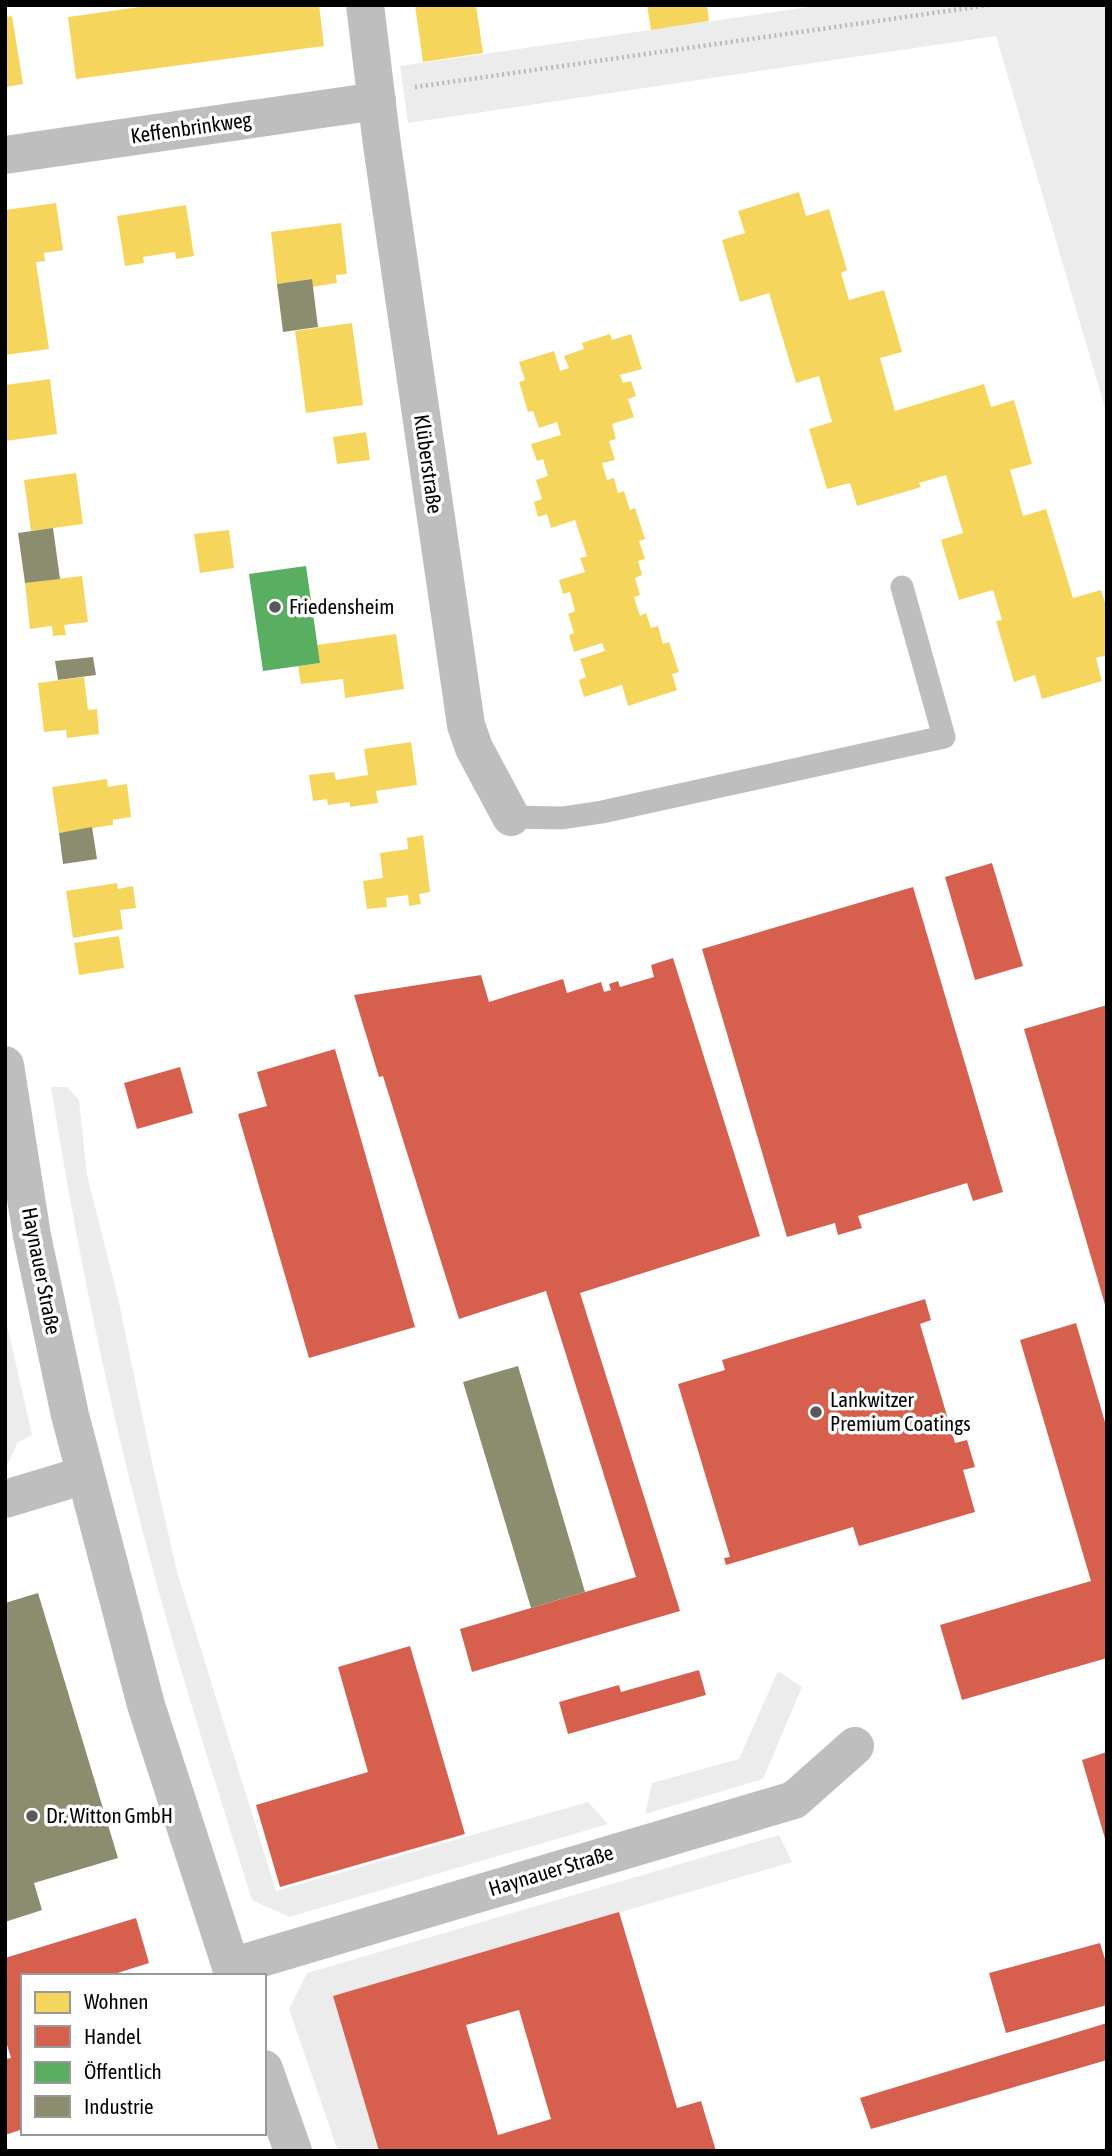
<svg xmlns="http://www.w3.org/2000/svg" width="1112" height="2156" viewBox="0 0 1112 2156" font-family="'Asap Condensed',sans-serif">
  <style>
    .green { fill: #ececec }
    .homes { fill: #f6d55c }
    .shops { fill: #d6604d; fill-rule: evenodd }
    .public { fill: #5aae61 }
    .industry { fill: #8c8c6e }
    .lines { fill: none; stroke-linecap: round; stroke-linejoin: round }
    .path { stroke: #b9b9b9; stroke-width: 4.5; stroke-dasharray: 2 3.5; stroke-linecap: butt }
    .service { stroke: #bebebe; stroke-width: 23 }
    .minor { stroke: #bebebe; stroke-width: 38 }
    .poi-dot { fill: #595959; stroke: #fff; stroke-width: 2.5 }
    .labels { text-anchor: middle; stroke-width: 7; stroke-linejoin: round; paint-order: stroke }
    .street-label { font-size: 21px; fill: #000; stroke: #fff }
    .poi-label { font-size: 21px; fill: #000; stroke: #fff; text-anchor: start }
  </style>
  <rect width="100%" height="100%" fill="#fff"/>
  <g class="green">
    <path d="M823 5H1107V415L996 36 408 123 400 66Z"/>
    <path d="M67 1087 79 1100 87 1175 118 1298 152 1462 177 1572 276 1891 588 1802 608 1824 289 1917 252 1900C212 1772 171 1644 138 1513 102 1373 74 1230 51 1087Z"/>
    <path d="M5 1316 32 1435 18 1442 5 1470Z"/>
    <path d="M778 1671 802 1687 763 1779 645 1814 652 1783 739 1759Z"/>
    <path d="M779 1835 792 1862 334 1996 379 2151H338L289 2009 307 1973Z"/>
  </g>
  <g class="homes">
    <path d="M154 5H319L324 46 76 79 68 17Z"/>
    <path d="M415 5H476L483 53 423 62Z"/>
    <path d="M647 5H707L709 21 651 30Z"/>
    <path d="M12 16 23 84 5 87V17Z"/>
    <path d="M799 192 806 216 829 209 847 270 841 273 849 300 884 290 902 352 880 358 895 411 984 384 991 407 1014 400 1032 464 1010 470 1023 516 1046 509 1073 598 1101 590 1107 609V655L1096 658 1102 681 1042 699 1035 675 1014 682 996 621 1002 620 993 590 959 600 941 540 963 533 946 475 919 483 921 487 857 506 850 483 827 489 809 429 832 422 819 376 796 383 769 293 740 302 722 240 745 233 738 211Z"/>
    <path d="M56 203 63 250 44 253 45 261 36 262 49 349 5 355V210Z"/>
    <path d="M186 205 194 256 176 259 175 252 143 257 144 263 125 266 117 216Z"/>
    <path d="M341 223 347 274 336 275 337 283 312 287V279L277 284 271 232Z"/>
    <path d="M352 323 363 405 306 413 295 331Z"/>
    <path d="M610 334 612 340 631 334 642 369 620 375 623 383 631 381 636 396 628 399 634 417 612 424 616 439 609 441 615 460 602 463 607 480 614 478 618 493 624 491 630 510 635 508 645 539 639 541 645 559 638 561 642 575 635 578 640 595 634 597 640 616 646 613 651 628 658 626 663 644 669 642 679 672 672 674 677 690 628 706 622 685 584 697 579 680 586 677 580 659 605 651 602 643 574 652 569 635 574 633 568 614 575 611 570 592 563 594 559 580 585 572 580 558 587 556 575 520 551 528 547 514 538 517 534 502 542 499 536 480 548 476 543 459 537 461 531 444 561 435 557 422 539 428 533 411 528 412 519 382 525 380 519 362 554 351 560 371 569 368 564 356 584 349 582 343Z"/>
    <path d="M50 379 57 434 5 441V385Z"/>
    <path d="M366 432 370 460 337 464 333 437Z"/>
    <path d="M76 473 83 524 31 531 24 480Z"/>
    <path d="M229 530 234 568 200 573 194 534Z"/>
    <path d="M82 576 88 622 64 625 66 635 53 636 52 626 30 629 25 583Z"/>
    <path d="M396 634 404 689 345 698 343 679 301 684 298 666 320 663 317 645Z"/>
    <path d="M84 677 88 710 97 709 99 734 67 738 66 730 44 732 38 683Z"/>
    <path d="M411 742 417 785 376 791 378 803 350 807V802L328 805 327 799 313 801 309 775 334 772 336 780 368 775 364 749Z"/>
    <path d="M107 779 108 787 127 784 131 817 113 820V825L59 833 52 787Z"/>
    <path d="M423 835 430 892 419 894 421 904 409 906 408 895 386 898 387 907 367 909 363 881 383 878 380 853 408 849 407 838Z"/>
    <path d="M117 883 118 889 133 886 136 908 120 910 123 929 73 938 66 891Z"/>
    <path d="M119 936 124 968 79 975 74 943Z"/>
  </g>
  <g class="shops">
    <path d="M992 863 1023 966 975 980 945 877Z"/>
    <path d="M913 887 1003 1192 973 1201 967 1183 858 1216 862 1228 838 1235 835 1223 787 1237 702 949Z"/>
    <path d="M673 958 760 1236 580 1293 680 1611 472 1672 460 1629 636 1577 546 1291 459 1319 383 1076 379 1077 354 995 481 975 489 1002 563 979 567 993 601 982 604 992 611 990 609 984 618 981 620 987 654 977 651 965Z"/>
    <path d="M1107 1005V1308H1106L1024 1029Z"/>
    <path d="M335 1049 415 1327 309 1358 238 1114 267 1106 257 1072Z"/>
    <path d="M180 1067 193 1113 137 1129 124 1083Z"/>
    <path d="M925 1299 931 1320 920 1324 955 1443 967 1440 975 1467 963 1470 975 1512 859 1546 853 1527 726 1565 724 1558 730 1557 678 1384 725 1370 722 1360Z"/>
    <path d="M1076 1323 1107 1429V1658L962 1700 940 1625 1091 1581 1020 1340Z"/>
    <path d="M410 1646 465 1834 280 1887 256 1805 368 1772 338 1667Z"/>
    <path d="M699 1670 706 1695 568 1734 559 1702 619 1685 621 1692Z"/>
    <path d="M1107 1752V1842H1106L1082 1760Z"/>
    <path d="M619 1912 677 2108 701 2101 716 2151H379L333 1996ZM519 2010 551 2119 498 2135 466 2025Z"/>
    <path d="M136 1918 149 1963 108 1976H23V2129L5 2135V2059L11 2058 5 2038V1958Z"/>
    <path d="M1100 1943 1107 1966V2005L1006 2033 989 1973Z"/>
    <path d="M1107 2023V2060L871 2129 860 2098Z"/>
  </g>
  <path class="public" d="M306 566 320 663 263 671 249 574Z"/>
  <g class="industry">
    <path d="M312 279 318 327 283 332 277 284Z"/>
    <path d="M53 528 60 579 25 583 18 533Z"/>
    <path d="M93 657 96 675 58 680 55 661Z"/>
    <path d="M92 827 97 859 63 864 59 833Z"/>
    <path d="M518 1366 585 1592 531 1608 463 1382Z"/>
    <path d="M38 1593 118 1858 34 1883 42 1910 5 1922V1603Z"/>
  </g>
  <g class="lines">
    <path class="path" d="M415 87 989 5"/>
    <path class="service" d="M511 817 562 818 602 812 944 737 902 587"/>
    <g class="minor">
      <path d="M365 5 382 145 466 725 474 748 511 817"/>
      <path d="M5 155 377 101"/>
      <path d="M5 1065 32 1236 70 1415 146 1705 234 1976"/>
      <path d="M5 1499 85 1475"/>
      <path d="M231 1967 794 1800 855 1746"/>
      <path d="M264 2069 293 2151"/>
    </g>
  </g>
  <g class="poi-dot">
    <circle cx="275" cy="607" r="7"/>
    <circle cx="816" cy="1412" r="7"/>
    <circle cx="32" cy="1816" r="7"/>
  </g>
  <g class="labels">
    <g class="street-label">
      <text transform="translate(191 128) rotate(-8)" y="7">Keffenbrinkweg</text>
      <text transform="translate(428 464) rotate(82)" y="7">Klüberstraße</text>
      <text transform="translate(41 1271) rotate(79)" y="7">Haynauer Straße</text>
      <text transform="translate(551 1871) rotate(-17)" y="7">Haynauer Straße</text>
    </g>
    <g class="poi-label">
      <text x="289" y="614">Friedensheim</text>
      <text x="830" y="1407">Lankwitzer<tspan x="830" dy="24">Premium Coatings</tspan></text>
      <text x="46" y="1823">Dr. Witton GmbH</text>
    </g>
  </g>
  <rect width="1112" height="2156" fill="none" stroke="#000000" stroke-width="14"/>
  <rect x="21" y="1974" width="245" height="161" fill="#ffffff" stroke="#999999" stroke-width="2"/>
  <rect x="35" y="1992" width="35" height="21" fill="#f6d55c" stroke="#999999" stroke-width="2"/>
  <text x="84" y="2009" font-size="21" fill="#000000">Wohnen</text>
  <rect x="35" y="2026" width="35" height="21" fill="#d6604d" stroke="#999999" stroke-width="2"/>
  <text x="84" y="2044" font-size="21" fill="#000000">Handel</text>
  <rect x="35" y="2062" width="35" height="21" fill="#5aae61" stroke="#999999" stroke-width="2"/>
  <text x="84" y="2079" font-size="21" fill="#000000">Öffentlich</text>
  <rect x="35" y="2096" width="35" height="21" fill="#8c8c6e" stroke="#999999" stroke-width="2"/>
  <text x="84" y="2114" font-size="21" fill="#000000">Industrie</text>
</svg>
